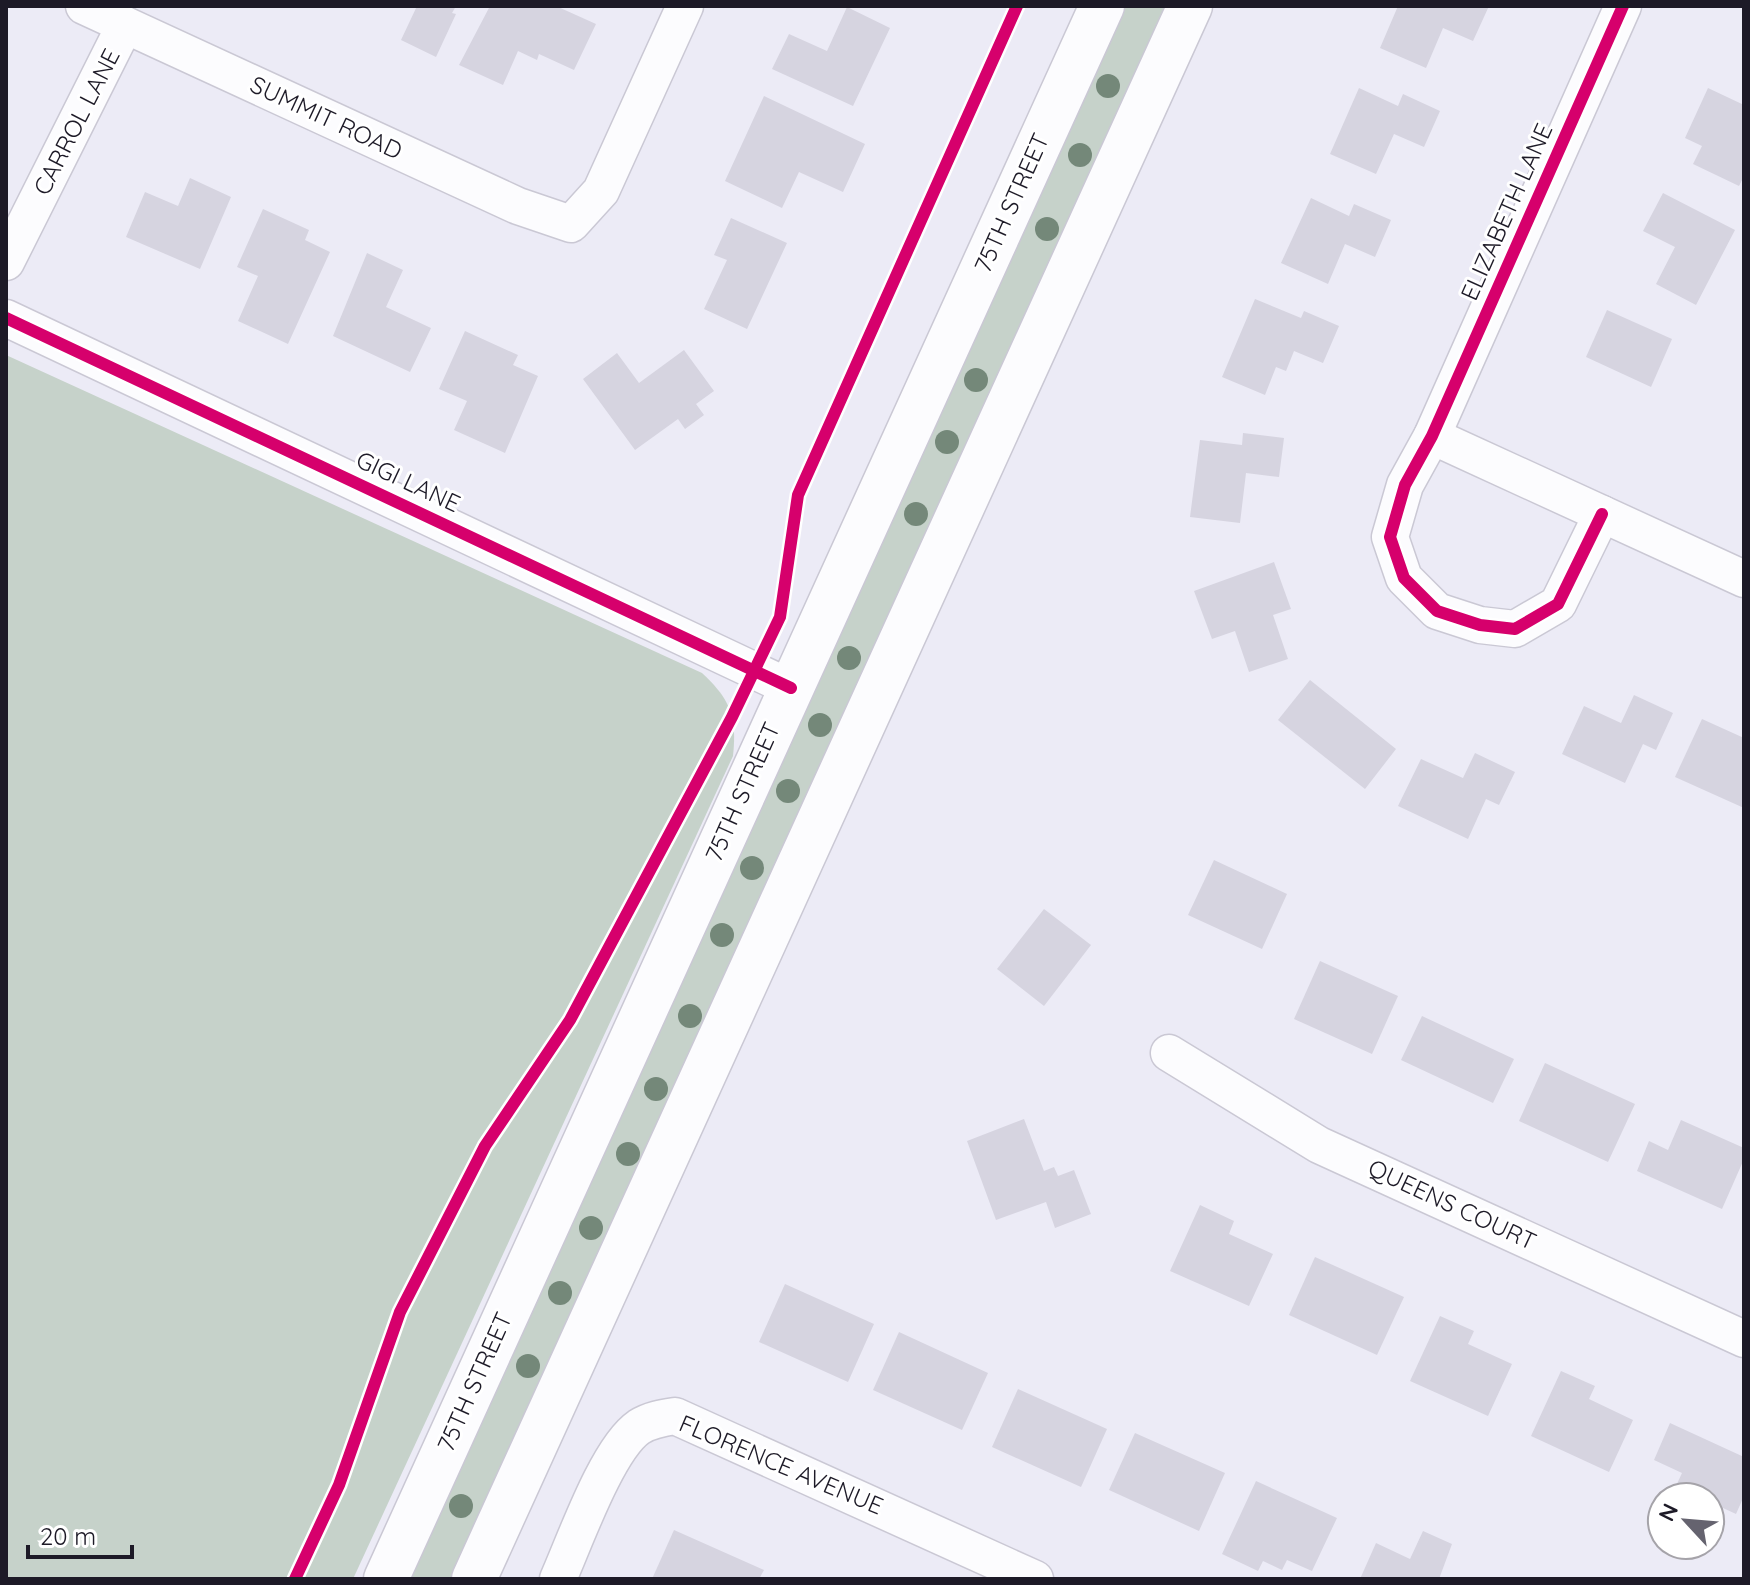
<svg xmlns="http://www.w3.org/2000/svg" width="1750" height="1585" viewBox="0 0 1750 1585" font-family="Quicksand,sans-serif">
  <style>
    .green { fill: #c6d2ca }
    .building { fill: #d6d4e0 }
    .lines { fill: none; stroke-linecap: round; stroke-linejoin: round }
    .minor-casing { stroke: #cac8d4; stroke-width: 39 }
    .secondary-casing { stroke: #cac8d4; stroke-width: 47 }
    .minor { stroke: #fcfcfe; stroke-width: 36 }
    .secondary { stroke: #fcfcfe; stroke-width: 44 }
    .cycleway-casing { stroke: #fff; stroke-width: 17 }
    .cycleway { stroke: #d6006c; stroke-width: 12 }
    .tree { fill: #748879 }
    .labels { text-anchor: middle; stroke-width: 6; stroke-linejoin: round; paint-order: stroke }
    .street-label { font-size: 24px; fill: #1d1a27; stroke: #fff }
  </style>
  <rect width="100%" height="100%" fill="#ecebf6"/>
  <g class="green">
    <path d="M1126 6H1166L450 1579H409Z"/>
    <path d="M6 355 702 673C731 700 737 717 733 756L353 1579H6Z"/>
  </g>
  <g class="building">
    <path d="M417 6H456L452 13 456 14 436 57 401 40Z"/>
    <path d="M490 6H556L596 24 574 70 539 54 537 60 518 51 503 85 459 65Z"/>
    <path d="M1398 6H1489L1473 41 1443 28 1426 68 1380 48Z"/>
    <path d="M847 7 890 28 853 106 772 69 789 34 827 51Z"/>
    <path d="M1359 88 1398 106 1403 94 1440 111 1424 147 1394 134 1376 174 1330 154Z"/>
    <path d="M1708 88 1744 105V176L1739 186 1693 164 1702 146 1685 138Z"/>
    <path d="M764 96 865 144 843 192 799 172 782 208 725 181Z"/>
    <path d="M190 178 231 197 200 269 126 237 145 192 178 206Z"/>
    <path d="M1663 193 1735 230 1696 305 1656 284 1675 247 1643 231Z"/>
    <path d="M1311 198 1349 216 1354 204 1391 220 1375 257 1345 244 1328 284 1281 263Z"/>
    <path d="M263 209 309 230 305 240 330 252 288 344 238 321 258 276 237 267Z"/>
    <path d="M731 218 787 243 747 329 704 309 727 260 714 255Z"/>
    <path d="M367 253 403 270 386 307 431 328 410 372 333 336Z"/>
    <path d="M1255 299 1301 318 1304 311 1339 326 1323 363 1294 351 1286 371 1276 367 1265 395 1222 377Z"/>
    <path d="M1607 310 1672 339 1651 387 1586 357Z"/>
    <path d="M465 331 518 355 513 365 538 376 505 453 454 430 467 401 439 389Z"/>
    <path d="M684 350 714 391 696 404 704 415 685 429 678 419 635 450 583 379 617 353 639 383Z"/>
    <path d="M1243 433 1284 438 1279 477 1246 473 1240 523 1190 517 1200 440 1242 445Z"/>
    <path d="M1274 562 1291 609 1273 615 1288 659 1249 672 1235 631 1212 639 1194 591Z"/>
    <path d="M1310 680 1396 749 1365 789 1278 720Z"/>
    <path d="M1634 695 1673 713 1656 750 1643 744 1625 783 1562 754 1584 706 1621 723Z"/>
    <path d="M1702 719 1744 738V808L1675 777Z"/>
    <path d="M1475 753 1515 772 1499 805 1486 799 1468 839 1398 806 1421 759 1463 778Z"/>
    <path d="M1214 860 1287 894 1262 949 1188 915Z"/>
    <path d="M1044 909 1091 945 1044 1006 997 969Z"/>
    <path d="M1320 961 1398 996 1372 1054 1294 1019Z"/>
    <path d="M1422 1016 1514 1059 1493 1103 1401 1060Z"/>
    <path d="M1545 1063 1635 1104 1608 1162 1519 1121Z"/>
    <path d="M1024 1119 1044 1171 1054 1167 1058 1176 1074 1170 1091 1214 1055 1228 1046 1202 996 1220 967 1141Z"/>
    <path d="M1681 1120 1744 1148V1159L1722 1209 1637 1171 1649 1141 1668 1150Z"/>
    <path d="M1200 1205 1234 1221 1229 1234 1273 1254 1249 1306 1170 1271Z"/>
    <path d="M1315 1257 1404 1297 1377 1355 1289 1315Z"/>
    <path d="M785 1284 874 1324 848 1382 759 1342Z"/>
    <path d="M1440 1316 1474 1331 1468 1344 1512 1364 1488 1416 1410 1381Z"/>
    <path d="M899 1332 988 1373 962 1430 873 1390Z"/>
    <path d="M1561 1371 1595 1386 1589 1399 1633 1420 1609 1472 1531 1436Z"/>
    <path d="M1018 1389 1107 1429 1081 1487 992 1447Z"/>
    <path d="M1670 1423 1744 1457V1496L1736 1514 1710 1502V1497H1699L1676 1486 1682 1473 1654 1460Z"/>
    <path d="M1135 1433 1225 1473 1199 1531 1109 1490Z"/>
    <path d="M1256 1481 1337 1518 1312 1571 1287 1560 1282 1570 1263 1561 1258 1571 1222 1554Z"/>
    <path d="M674 1530 764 1570 759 1579H652Z"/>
    <path d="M1423 1531 1452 1544 1439 1579H1360L1376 1543 1410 1559Z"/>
  </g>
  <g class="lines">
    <g class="minor-casing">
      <g id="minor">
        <path d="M84 6 518 206 571 224 601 191 685 6"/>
        <path d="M6 262 125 25"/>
        <path d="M6 318 791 688"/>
        <path d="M1432 436 1744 579"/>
        <path d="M1602 514 1558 604 1515 629 1480 625 1437 611 1404 578 1390 537 1405 485 1432 436 1623 6"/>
        <path d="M1169 1053 1319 1145 1744 1339"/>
        <path d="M558 1579C575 1541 607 1449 639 1427 650 1420 662 1418 675 1416L1035 1579"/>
      </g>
    </g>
    <g class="secondary-casing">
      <g id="secondary">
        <path d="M386 1579 1102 6"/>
        <path d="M474 1579 1190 6"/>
      </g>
    </g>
    <use href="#minor" class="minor"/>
    <use href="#secondary" class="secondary"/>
    <g class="cycleway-casing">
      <g id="cycleway">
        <path d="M6 318 791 688"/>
        <path d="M1602 514 1558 604 1515 629 1480 625 1437 611 1404 578 1390 537 1405 485 1432 436 1623 6"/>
        <path d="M295 1579 339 1485 400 1312 485 1146 570 1020 732 717 780 617 798 495 1017 6"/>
      </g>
    </g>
    <use href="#cycleway" class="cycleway"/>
  </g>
  <g class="tree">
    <circle cx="1108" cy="86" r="12"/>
    <circle cx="1080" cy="155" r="12"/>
    <circle cx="1047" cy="229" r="12"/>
    <circle cx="976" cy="380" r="12"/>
    <circle cx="947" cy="442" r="12"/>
    <circle cx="916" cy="514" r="12"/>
    <circle cx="849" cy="658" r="12"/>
    <circle cx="820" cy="725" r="12"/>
    <circle cx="788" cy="791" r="12"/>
    <circle cx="752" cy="868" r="12"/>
    <circle cx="722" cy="935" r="12"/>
    <circle cx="690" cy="1016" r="12"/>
    <circle cx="656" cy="1089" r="12"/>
    <circle cx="628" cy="1154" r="12"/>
    <circle cx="591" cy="1228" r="12"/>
    <circle cx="560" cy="1293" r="12"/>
    <circle cx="528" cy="1366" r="12"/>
    <circle cx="461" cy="1506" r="12"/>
  </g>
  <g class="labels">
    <g class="street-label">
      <text transform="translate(326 118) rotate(25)" y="8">SUMMIT ROAD</text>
      <text transform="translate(77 122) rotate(-63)" y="8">CARROL LANE</text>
      <text transform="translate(1012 203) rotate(-66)" y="8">75TH STREET</text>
      <text transform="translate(1507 212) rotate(-66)" y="8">ELIZABETH LANE</text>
      <text transform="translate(408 482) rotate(25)" y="8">GIGI LANE</text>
      <text transform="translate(743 792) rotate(-66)" y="8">75TH STREET</text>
      <text transform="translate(1452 1205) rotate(25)" y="8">QUEENS COURT</text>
      <text transform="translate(475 1382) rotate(-66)" y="8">75TH STREET</text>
      <text transform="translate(781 1465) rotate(23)" y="8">FLORENCE AVENUE</text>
    </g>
  </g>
  <rect width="1750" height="1585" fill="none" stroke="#1d1a27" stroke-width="16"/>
  <g transform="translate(1686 1521) rotate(296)"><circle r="38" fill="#ffffff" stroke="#a5a3a9" stroke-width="2"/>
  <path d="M0-6L14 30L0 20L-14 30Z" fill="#65636f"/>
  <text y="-12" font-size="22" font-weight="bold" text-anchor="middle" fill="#1d1a27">N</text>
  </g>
  <path d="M28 1545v12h104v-12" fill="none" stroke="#1d1a27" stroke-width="4"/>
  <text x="40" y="1545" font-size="24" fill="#1d1a27" stroke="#ffffff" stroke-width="6" paint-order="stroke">20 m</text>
</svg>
